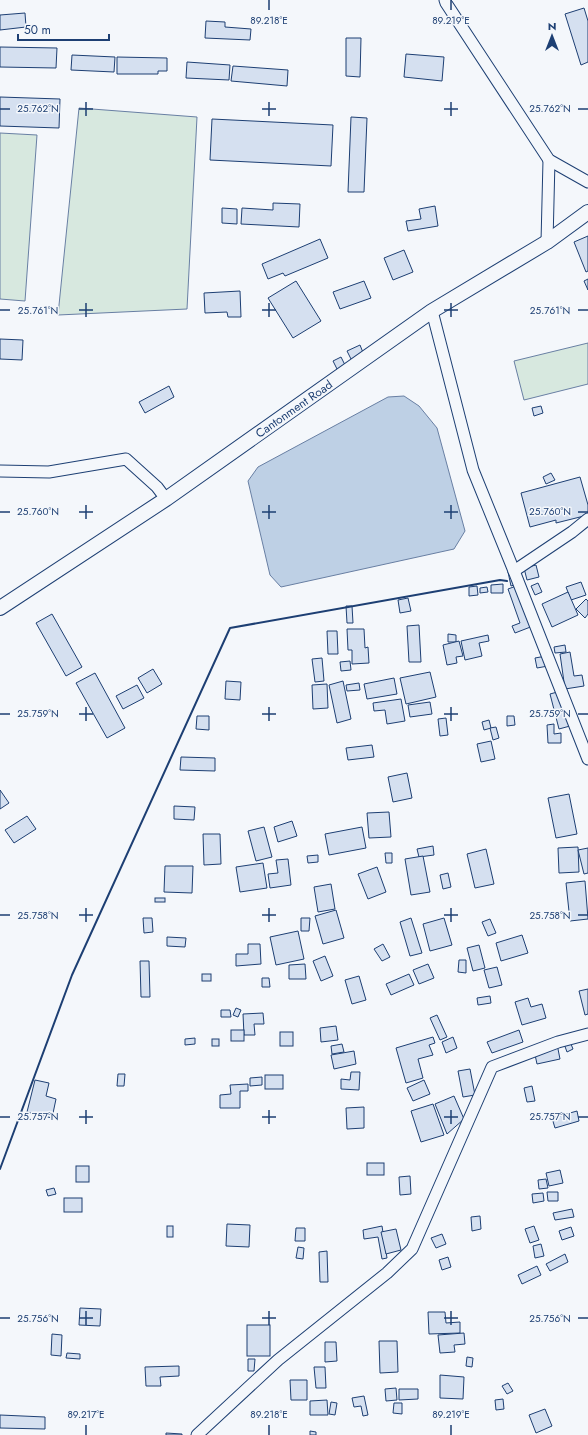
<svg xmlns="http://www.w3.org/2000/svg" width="588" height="1435" viewBox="0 0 588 1435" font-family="Jost,sans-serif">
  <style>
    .green { fill: #d7e8df; stroke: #687fa3 }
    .water { fill: #bed0e5; stroke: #687fa3 }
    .building { fill: #d5e0f0; stroke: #1d3f73 }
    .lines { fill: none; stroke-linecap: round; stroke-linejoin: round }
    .minor-casing { stroke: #1d3f73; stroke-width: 13 }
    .tertiary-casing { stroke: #1d3f73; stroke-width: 16 }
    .minor { stroke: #f4f7fb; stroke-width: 11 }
    .tertiary { stroke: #f4f7fb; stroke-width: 14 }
    .wall { stroke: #1d3f73; stroke-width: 2 }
    .ticks { fill: none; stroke: #1d3f73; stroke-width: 1.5 }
    .labels { text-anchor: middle; stroke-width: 3; stroke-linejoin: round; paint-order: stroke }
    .street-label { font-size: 12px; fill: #1d3f73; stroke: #f4f7fb }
    .ticks-label { font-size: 10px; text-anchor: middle; fill: #1d3f73; stroke: #f4f7fb; stroke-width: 3; stroke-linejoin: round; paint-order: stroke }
  </style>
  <rect width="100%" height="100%" fill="#f4f7fb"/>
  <g class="green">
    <path d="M79 108 197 117 187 309 58 315Z"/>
    <path d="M0 133 37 135 25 301 0 299Z"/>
    <path d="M588 343V384L524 400 514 361Z"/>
  </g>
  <path class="water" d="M404 396 419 406 437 428 465 531 454 549 281 587 270 575 248 481 258 467 388 397Z"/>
  <g class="building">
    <path d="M584 8 588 21V62L581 65 565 14Z"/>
    <path d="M25 13 26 27 0 30V15Z"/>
    <path d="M206 21 225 22V27L251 29 250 40 205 38Z"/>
    <path d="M346 38H361L360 77 346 76Z"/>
    <path d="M0 47 57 48 56 68 0 67Z"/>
    <path d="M406 54 444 57 442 81 404 77Z"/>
    <path d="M72 55 115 57 114 72 71 70Z"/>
    <path d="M117 57 167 58V71H158V74H117Z"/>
    <path d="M187 62 230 65 229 80 186 78Z"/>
    <path d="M233 66 288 70 287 86 231 81Z"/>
    <path d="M0 97 60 99 59 128 0 126Z"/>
    <path d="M351 117 367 118 364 192H348Z"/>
    <path d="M212 119 333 125 331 166 210 160Z"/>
    <path d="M273 203 300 204 299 227 241 224 242 208 273 210Z"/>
    <path d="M435 206 438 226 408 231 406 221 421 219 419 209Z"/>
    <path d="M222 208 237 209V224L222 223Z"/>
    <path d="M588 236V271L586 272 574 242Z"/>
    <path d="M320 239 328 258 285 276 283 273 268 279 262 264Z"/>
    <path d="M404 250 413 272 393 280 384 258Z"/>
    <path d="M588 279V290L584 281Z"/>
    <path d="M296 281 321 321 293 338 268 298Z"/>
    <path d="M364 281 371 298 340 309 333 292Z"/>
    <path d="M240 291 241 317H228L227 312 205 313 204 293Z"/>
    <path d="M0 339 23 340 22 360 0 359Z"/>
    <path d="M360 345 364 355 352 361 347 351Z"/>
    <path d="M341 357 347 369 339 373 333 361Z"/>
    <path d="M169 386 174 397 145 413 139 402Z"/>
    <path d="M541 406 543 413 534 416 532 408Z"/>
    <path d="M551 473 555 480 546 484 543 477Z"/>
    <path d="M580 477 588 505V515L556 523V520L530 527 521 493Z"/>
    <path d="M536 565 539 577 527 580 524 568Z"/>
    <path d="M514 570 517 584 511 586 508 572Z"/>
    <path d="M581 582 586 595 571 600 566 587Z"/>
    <path d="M538 583 542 592 535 595 531 586Z"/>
    <path d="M503 584V593H491V585Z"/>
    <path d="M519 585 533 626 515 633 512 626 520 623 508 589Z"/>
    <path d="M477 586 478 595 469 596V587Z"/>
    <path d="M487 587 488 592 480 593V588Z"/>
    <path d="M568 592 578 615 552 627 542 604Z"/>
    <path d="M408 598 411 611 400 613 398 600Z"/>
    <path d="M586 599 588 601V614L585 618 576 609Z"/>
    <path d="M346 606H352L353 623H347Z"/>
    <path d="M52 614 82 667 66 676 36 623Z"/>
    <path d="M419 625 421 662H409L407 626Z"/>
    <path d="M347 629H364L365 648 368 647 369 663 352 664V650H348Z"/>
    <path d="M327 631H337L338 654H328Z"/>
    <path d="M448 634 456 635V642H448Z"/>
    <path d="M488 635 489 641 479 643 482 656 465 660 461 641Z"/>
    <path d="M459 641 463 656 456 657 457 663 447 665 443 645Z"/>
    <path d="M565 645 566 652 555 653 554 647Z"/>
    <path d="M570 652 574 676 582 675 584 686 565 689 560 654Z"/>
    <path d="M546 656 548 666 537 668 535 658Z"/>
    <path d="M322 658 324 681 315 682 312 659Z"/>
    <path d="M350 661 351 670 341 671 340 662Z"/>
    <path d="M153 669 162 684 147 693 138 678Z"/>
    <path d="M430 672 436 697 406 704 400 678Z"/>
    <path d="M95 673 125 728 107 738 76 683Z"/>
    <path d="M394 678 397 694 367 699 364 684Z"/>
    <path d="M226 681 241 682 240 700 225 699Z"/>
    <path d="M343 681 351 719 337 723 329 685Z"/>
    <path d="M359 683 360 690 347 691 346 685Z"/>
    <path d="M327 684 328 708 313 709 312 685Z"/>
    <path d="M137 685 144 698 123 709 116 696Z"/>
    <path d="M561 691 570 726 559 729 550 694Z"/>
    <path d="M401 699 405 721 387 724 385 710 374 711 373 703Z"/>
    <path d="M430 702 432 714 410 717 408 705Z"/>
    <path d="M197 716H209V730L196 729Z"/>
    <path d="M507 716H514L515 725 507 726Z"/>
    <path d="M446 718 448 735 440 736 438 719Z"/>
    <path d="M489 720 491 728 484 730 482 722Z"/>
    <path d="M554 724V734L561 733V743H548L547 725Z"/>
    <path d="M496 727 499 738 493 740 490 728Z"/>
    <path d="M491 741 495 759 481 762 477 744Z"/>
    <path d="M372 745 374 757 348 760 346 748Z"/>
    <path d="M181 757 215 758V771L180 770Z"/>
    <path d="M407 773 412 798 393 802 388 777Z"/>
    <path d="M0 790 9 803 0 809Z"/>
    <path d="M569 794 577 834 556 838 548 798Z"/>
    <path d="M174 806 195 807 194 820 174 819Z"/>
    <path d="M389 812 391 837 369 838 367 813Z"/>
    <path d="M27 816 36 829 14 843 5 830Z"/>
    <path d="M292 821 297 836 278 842 274 827Z"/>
    <path d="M264 827 272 857 256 861 248 831Z"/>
    <path d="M362 827 366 848 329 855 325 834Z"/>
    <path d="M203 834H220L221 864 204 865Z"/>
    <path d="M433 846 434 855 419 857 417 849Z"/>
    <path d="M578 847 579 872 559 873 558 848Z"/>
    <path d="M588 848V873L584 874 578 850Z"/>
    <path d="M486 849 494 884 475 888 467 854Z"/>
    <path d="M385 853H392V863H386Z"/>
    <path d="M318 855V862L308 863 307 856Z"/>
    <path d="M423 856 430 892 411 895 405 859Z"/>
    <path d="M288 859 291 885 270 888 268 874 278 873 276 860Z"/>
    <path d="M263 863 267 888 240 892 236 867Z"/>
    <path d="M165 866H193L192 893 164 892Z"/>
    <path d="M377 867 386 892 368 899 358 874Z"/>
    <path d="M448 873 451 887 443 889 440 875Z"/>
    <path d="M585 881 588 919 570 921 566 883Z"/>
    <path d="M331 884 335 909 318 912 314 887Z"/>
    <rect x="155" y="898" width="10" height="4"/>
    <path d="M336 910 344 938 323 944 315 916Z"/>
    <path d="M143 918H152L153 932 144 933Z"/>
    <path d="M301 918H310L309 931H301Z"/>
    <path d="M411 918 422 953 410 956 400 922Z"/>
    <path d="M444 918 452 945 430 951 423 924Z"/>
    <path d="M490 919 496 933 488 936 482 922Z"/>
    <path d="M298 931 304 959 276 965 270 937Z"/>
    <path d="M522 935 528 953 501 961 496 943Z"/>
    <path d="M167 937 186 938 185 947 167 946Z"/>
    <path d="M248 944H260L261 964 236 966V954H248Z"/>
    <path d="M383 944 390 957 382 961 374 949Z"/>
    <path d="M479 945 485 968 473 971 467 948Z"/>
    <path d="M325 956 333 976 321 981 313 961Z"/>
    <path d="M459 960H466V973L458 972Z"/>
    <path d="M140 961H149L150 997H141Z"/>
    <path d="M305 964 306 979H289V965Z"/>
    <path d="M428 964 434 978 419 984 413 970Z"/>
    <path d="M497 967 502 985 489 988 484 970Z"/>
    <rect x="202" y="974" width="9" height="7"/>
    <path d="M409 974 414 985 391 995 386 984Z"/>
    <path d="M359 976 366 1000 352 1004 345 980Z"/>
    <path d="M262 978H269L270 987H262Z"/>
    <path d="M588 989V1014L585 1015 579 991Z"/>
    <path d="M490 996 491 1003 478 1005 477 998Z"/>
    <path d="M528 998 531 1007 542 1004 546 1018 522 1025 515 1002Z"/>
    <path d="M236 1008 241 1010 238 1017 233 1015Z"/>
    <path d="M221 1010H230L231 1017H221Z"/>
    <path d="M263 1013 264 1024H254L255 1035H244L243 1014Z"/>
    <path d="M437 1015 447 1037 440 1040 430 1018Z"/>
    <path d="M336 1026 338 1040 321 1042 320 1028Z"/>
    <rect x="231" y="1030" width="13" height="11"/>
    <path d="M519 1030 523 1042 492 1053 487 1042Z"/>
    <rect x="280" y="1032" width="13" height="14"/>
    <path d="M433 1037 435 1043 429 1045 433 1055 418 1059 423 1078 406 1083 396 1048Z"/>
    <path d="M453 1037 457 1048 446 1053 442 1042Z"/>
    <path d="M195 1038V1044L185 1045V1039Z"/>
    <rect x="212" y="1039" width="7" height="7"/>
    <path d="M569 1039 573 1049 567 1052 563 1041Z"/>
    <path d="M342 1044 344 1052 332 1054 331 1046Z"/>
    <path d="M557 1044 560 1059 537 1064 534 1050Z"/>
    <path d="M354 1051 356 1064 334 1069 331 1055Z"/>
    <path d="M470 1069 475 1095 463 1097 458 1071Z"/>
    <path d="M351 1072H360L359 1090 341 1089V1079L350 1080Z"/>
    <path d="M118 1074H125L124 1086H117Z"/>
    <rect x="265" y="1075" width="18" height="14"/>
    <path d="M262 1077V1085L250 1086V1078Z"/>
    <path d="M35 1080 49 1083 46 1096 56 1099 52 1118 27 1112Z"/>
    <path d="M424 1080 430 1094 413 1101 407 1088Z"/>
    <path d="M248 1084V1091H240V1108H220V1095L231 1094 230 1085Z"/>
    <path d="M532 1086 535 1101 527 1102 524 1088Z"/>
    <path d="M454 1096 464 1119 447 1134 435 1104Z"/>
    <path d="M433 1104 444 1135 421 1142 411 1111Z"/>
    <path d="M364 1107V1128L347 1129 346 1108Z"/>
    <path d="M577 1111 579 1121 555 1128 552 1118Z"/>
    <rect x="367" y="1163" width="17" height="12"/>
    <rect x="76" y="1166" width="13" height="16"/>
    <path d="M560 1170 563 1183 549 1186 546 1173Z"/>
    <path d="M410 1176 411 1194 400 1195 399 1177Z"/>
    <path d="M546 1179 548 1188 539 1189 538 1180Z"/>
    <path d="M54 1188 56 1194 48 1196 46 1190Z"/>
    <path d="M547 1192H558V1201H548Z"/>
    <path d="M543 1193 544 1201 533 1203 532 1194Z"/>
    <rect x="64" y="1198" width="18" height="14"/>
    <path d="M572 1209 574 1217 555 1220 553 1213Z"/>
    <path d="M480 1216 481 1229 472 1231 471 1217Z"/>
    <path d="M227 1224 250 1225 249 1247 226 1246Z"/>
    <rect x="167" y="1226" width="6" height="11"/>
    <path d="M382 1226 387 1258 382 1259 378 1237 364 1239 363 1230Z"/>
    <path d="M534 1226 539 1240 530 1243 525 1229Z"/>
    <path d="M571 1227 574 1236 562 1240 559 1231Z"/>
    <path d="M296 1228H305V1241H295Z"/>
    <path d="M396 1229 401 1250 386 1254 381 1232Z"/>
    <path d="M442 1234 446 1244 436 1248 431 1238Z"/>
    <path d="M541 1244 544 1256 535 1258 533 1246Z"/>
    <path d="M298 1247 304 1248 303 1259 296 1258Z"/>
    <path d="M327 1251 328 1282H320L319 1252Z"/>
    <path d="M565 1254 568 1262 550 1271 546 1264Z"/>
    <path d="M448 1257 451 1267 442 1270 439 1260Z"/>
    <path d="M537 1266 541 1275 522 1284 518 1275Z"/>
    <path d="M80 1308 101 1309 100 1326 79 1325Z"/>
    <path d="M428 1312H445L446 1323 460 1322V1333L429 1334Z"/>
    <rect x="247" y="1325" width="23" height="31"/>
    <path d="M464 1333 465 1344 454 1345 455 1352 440 1353 438 1335Z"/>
    <path d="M52 1334 62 1335 61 1356 51 1355Z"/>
    <path d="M379 1341H397L398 1372 380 1373Z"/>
    <path d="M325 1342H336L337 1361 325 1362Z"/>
    <path d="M67 1353 80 1354V1359L66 1358Z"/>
    <path d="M467 1357 473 1358 472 1367 466 1366Z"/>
    <path d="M248 1359H255L254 1371H248Z"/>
    <path d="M179 1366V1376L160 1377 161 1386H146L145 1367Z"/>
    <path d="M314 1367H325L326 1388H316Z"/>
    <path d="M440 1375 464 1377 463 1399 440 1398Z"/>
    <path d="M290 1380H307V1400H291Z"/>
    <path d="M508 1383 513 1391 507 1394 502 1386Z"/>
    <path d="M396 1388 397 1400 386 1401 385 1389Z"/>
    <path d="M399 1389H418V1399L399 1400Z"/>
    <path d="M364 1396 368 1415 363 1416 361 1406 354 1407 352 1398Z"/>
    <path d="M503 1399 504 1409 496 1410 495 1400Z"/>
    <path d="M327 1400 328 1415H310V1401Z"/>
    <path d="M331 1402 337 1403 335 1415 329 1414Z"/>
    <path d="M394 1403H402V1414L393 1413Z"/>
    <path d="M545 1409 552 1426 536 1433 529 1415Z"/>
    <path d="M0 1415 45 1417V1429L0 1428Z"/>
    <path d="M310 1431 316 1432V1435H310Z"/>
    <path d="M166 1433 182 1434V1435H166Z"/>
  </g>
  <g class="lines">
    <g class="minor-casing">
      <g id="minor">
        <path d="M445 0 446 3 549 160 588 182"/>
        <path d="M547 242 549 160"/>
        <path d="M432 311 473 470 514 571 588 759"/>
        <path d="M0 471 49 472 126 459 157 487 166 499"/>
        <path d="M514 571 572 532 588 519"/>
        <path d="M197 1435 278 1360 387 1273 412 1249 492 1067 558 1042 588 1034"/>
      </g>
    </g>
    <g class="tertiary-casing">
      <path id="tertiary" d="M0 608 166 499 432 311 547 242 588 212"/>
    </g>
    <use href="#minor" class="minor"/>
    <use href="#tertiary" class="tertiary"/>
    <path class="wall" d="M0 1169 72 975 230 628 500 580 507 581"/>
  </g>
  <path class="ticks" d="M269 0V10M451 0V10M86 102V116M269 102V116M451 102V116M0 109H10M79 109H93M262 109H276M444 109H458M578 109H588M86 303V317M269 303V317M451 303V317M0 310H10M79 310H93M262 310H276M444 310H458M578 310H588M86 505V519M269 505V519M451 505V519M0 512H10M79 512H93M262 512H276M444 512H458M578 512H588M86 707V721M269 707V721M451 707V721M0 714H10M79 714H93M262 714H276M444 714H458M578 714H588M86 908V922M269 908V922M451 908V922M0 915H10M79 915H93M262 915H276M444 915H458M578 915H588M86 1110V1124M269 1110V1124M451 1110V1124M0 1117H10M79 1117H93M262 1117H276M444 1117H458M578 1117H588M86 1311V1325M269 1311V1325M451 1311V1325M0 1318H10M79 1318H93M262 1318H276M444 1318H458M578 1318H588M86 1425V1435M269 1425V1435M451 1425V1435"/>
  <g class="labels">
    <g class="street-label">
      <text transform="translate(294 409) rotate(-35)" y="4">Cantonment Road</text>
    </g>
  </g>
  <g class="ticks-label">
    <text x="269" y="24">89.218°E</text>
    <text x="451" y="24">89.219°E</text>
    <text x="38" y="112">25.762°N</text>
    <text x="550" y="112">25.762°N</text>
    <text x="38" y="314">25.761°N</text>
    <text x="550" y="314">25.761°N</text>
    <text x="38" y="515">25.760°N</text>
    <text x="550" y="515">25.760°N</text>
    <text x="38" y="717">25.759°N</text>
    <text x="550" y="717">25.759°N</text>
    <text x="38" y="919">25.758°N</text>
    <text x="550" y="919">25.758°N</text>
    <text x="38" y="1120">25.757°N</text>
    <text x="550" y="1120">25.757°N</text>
    <text x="38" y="1322">25.756°N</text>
    <text x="550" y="1322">25.756°N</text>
    <text x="86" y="1418">89.217°E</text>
    <text x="269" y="1418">89.218°E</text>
    <text x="451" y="1418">89.219°E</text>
  </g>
  <g transform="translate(552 36)" stroke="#f4f7fb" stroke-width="3" paint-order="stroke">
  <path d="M0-3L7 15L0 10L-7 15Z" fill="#1d3f73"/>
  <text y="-6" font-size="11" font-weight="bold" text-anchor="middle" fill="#1d3f73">N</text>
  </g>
  <path d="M18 34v6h91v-6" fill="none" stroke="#1d3f73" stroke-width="2"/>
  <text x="24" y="34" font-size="12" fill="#1d3f73" stroke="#f4f7fb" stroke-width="3" paint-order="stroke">50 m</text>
</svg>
